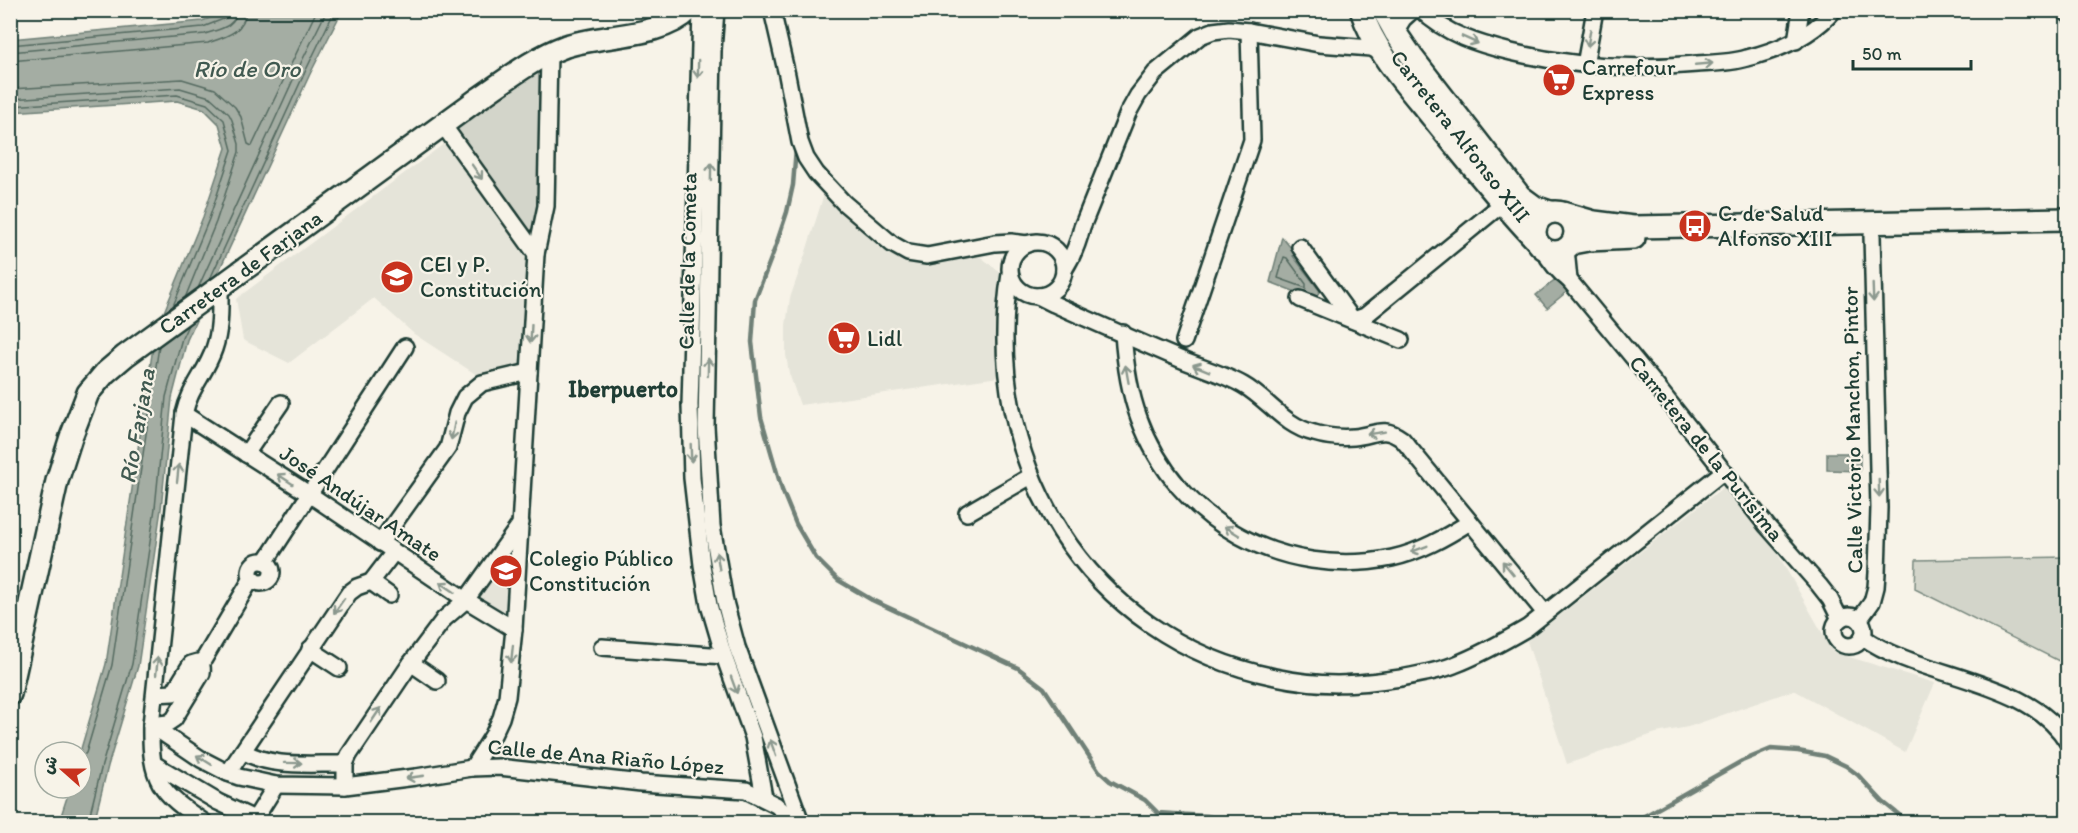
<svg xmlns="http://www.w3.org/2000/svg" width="2078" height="833" viewBox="0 0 2078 833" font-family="Itim,'Playpen Sans Arabic',sans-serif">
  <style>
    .built { fill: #e5e4d9 }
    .green { fill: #d3d5ca; stroke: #79897f; stroke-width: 1.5 }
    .water { fill: #a4ada3; stroke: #6f8077; stroke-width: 1.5 }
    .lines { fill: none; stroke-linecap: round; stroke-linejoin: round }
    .shore { stroke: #546a60; stroke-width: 1.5 }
    .stream { stroke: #6f8077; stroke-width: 4.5 }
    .street-casing { stroke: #1f3d34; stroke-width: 20 }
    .secondary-casing { stroke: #1f3d34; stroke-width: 26 }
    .street { stroke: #f7f3e8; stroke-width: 15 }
    .secondary { stroke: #f7f3e8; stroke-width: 21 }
    .oneway { stroke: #8b988e }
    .labels { text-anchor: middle; stroke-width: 4.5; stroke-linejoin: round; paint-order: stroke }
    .poi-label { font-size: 22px; fill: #1f3d34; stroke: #f7f3e8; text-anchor: start }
    .street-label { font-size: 22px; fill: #1f3d34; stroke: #f7f3e8 }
    .water-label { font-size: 24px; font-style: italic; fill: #405950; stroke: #f7f3e8 }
    .neighbourhood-label { font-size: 24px; font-weight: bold; fill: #1f3d34; stroke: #f7f3e8 }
  </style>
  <rect width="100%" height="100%" fill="#f7f3e8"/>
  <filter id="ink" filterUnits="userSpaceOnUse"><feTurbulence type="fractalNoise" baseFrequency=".0167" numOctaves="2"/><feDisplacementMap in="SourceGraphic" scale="12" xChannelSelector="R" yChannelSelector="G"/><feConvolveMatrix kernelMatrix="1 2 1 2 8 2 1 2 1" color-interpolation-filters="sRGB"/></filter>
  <g filter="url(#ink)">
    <g class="built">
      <path d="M445 143 529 255 521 373 480 377 414 334 374 298 289 363 243 340 236 299Z"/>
      <path d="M825 191 897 251 937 258 981 257 1003 275 999 316V377L800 405 789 373 786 355V325L790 298 805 255Z"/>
      <path d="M1735 478 1833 652 1935 683 1905 752 1794 690 1688 727 1656 733 1567 764 1527 641Z"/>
      <path d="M518 541 511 624 477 601Z"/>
    </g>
    <g class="green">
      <path d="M550 56 534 238 454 126Z"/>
      <path d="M2067 557V665L1915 589 1916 560Z"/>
    </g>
    <g class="water">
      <path d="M229 11H342L310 74 187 340 172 398 161 509 138 666 108 766 94 822H59L70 788H81L80 752 106 664 155 334 203 217 226 148 219 124 204 109 177 101 11 112V39L202 21Z"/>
      <path d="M1282 237 1295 253 1293 256 1320 291 1314 299 1270 282Z"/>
      <path d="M1558 277 1569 290 1547 308 1536 295Z"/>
      <path d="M1827 453H1860V471L1827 470Z"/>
    </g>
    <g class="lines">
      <g class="shore">
        <path d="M10 45 203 27 226 18 229 10"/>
        <path d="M10 52 205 34C219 29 236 27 237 10"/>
        <path d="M10 61 208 43C225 37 245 32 246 10"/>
        <path d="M10 89 182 79 215 89 235 107 241 117 248 144 252 146 317 10"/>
        <path d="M10 99 180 88 210 97 229 114 232 120 239 144V152L216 222 185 298"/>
        <path d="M10 106 177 95 207 104 224 120 232 150 209 219 173 306"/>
        <path d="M1284 257 1287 258 1306 284V288L1278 278Z"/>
        <path d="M210 279 305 72 335 10"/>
        <path d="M198 288 298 69 327 10"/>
        <path d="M81 758 86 753 112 665 159 346"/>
        <path d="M88 822 102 765 132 664 155 508 166 397 182 338 188 325"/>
      </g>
      <g class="stream">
        <path d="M796 148 793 185 787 212 775 248 755 300 752 342 761 417 782 490 796 524 816 558 838 580 872 600 1018 668 1044 688 1099 771 1110 781 1145 800 1158 813 1207 816 1230 822"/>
        <path d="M1634 822 1742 761 1771 749 1798 751 1825 756 1846 766 1858 775 1883 802 1908 822"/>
        <path d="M2058 822 2068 821"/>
      </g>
      <g class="street-casing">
        <g id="street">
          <path d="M701 10 690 405 692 478 702 565 709 605 724 656 753 737 764 797"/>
          <path d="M716 10 713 50 706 426 712 526 725 602 737 647 801 822"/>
          <path d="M772 10 787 75 800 142 806 158 816 173 844 203 892 244 908 253 927 256 995 243 1011 242 1027 244"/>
          <path d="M1421 10C1445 34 1478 44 1511 52 1574 67 1633 70 1697 64 1713 63 1731 63 1747 58 1779 50 1812 36 1834 10"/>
          <path d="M2064 10 2068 14"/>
          <path d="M1395 32 1403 19 1413 10"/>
          <path d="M1796 41 1801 10"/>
          <path d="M1585 65 1595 10"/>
          <path d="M443 125 536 254"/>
          <circle cx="1037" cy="269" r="27"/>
          <path d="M1300 247 1353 320 1365 316 1502 204"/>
          <path d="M1543 249C1550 262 1557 271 1569 280L1654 383 1767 526 1819 585 1830 599 1840 619"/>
          <path d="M1566 249 1569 280"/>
          <path d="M1064 270C1073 256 1078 244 1082 227L1128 113 1138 95 1155 73 1200 36 1213 31 1229 29 1249 31 1319 44 1371 48 1382 53"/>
          <path d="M1010 274C980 460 1086 639 1275 677 1322 687 1354 685 1401 678 1419 674 1437 672 1454 665 1480 655 1503 642 1527 628L1724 471"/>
          <path d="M1038 296 1054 304C1094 322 1135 340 1175 357 1197 367 1222 373 1243 385 1268 399 1284 426 1314 433 1327 437 1341 438 1354 437 1375 435 1383 425 1402 439L1545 613"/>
          <path d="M1300 299 1401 340"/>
          <path d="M1123 333C1125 363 1129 391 1139 418 1177 523 1284 580 1392 558 1420 552 1446 537 1470 522"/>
          <path d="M1184 341 1252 140 1249 31"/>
          <path d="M184 414 309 494 466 600 514 629"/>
          <path d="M246 454 281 403"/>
          <path d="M967 513 1031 476"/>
          <path d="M380 543 448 448 457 413 465 397 482 383 529 372"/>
          <circle cx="261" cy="572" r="11"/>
          <path d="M266 561 405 347"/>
          <path d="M371 582 389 595"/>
          <circle cx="1849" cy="631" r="15"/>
          <path d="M1859 620 1872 602 1876 587 1877 573 1879 508 1872 235"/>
          <path d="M1863 637C1921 679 2030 678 2068 743"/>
          <path d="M602 647 724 656"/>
          <path d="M310 649 339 668"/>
          <path d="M411 663 437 681"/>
          <path d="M201 664 252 578"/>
          <path d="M151 725 201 759 228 773 239 777 276 785 345 786 416 777 472 768 499 767 641 783 746 790 776 805 795 822"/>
          <path d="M151 725 168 723 174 719 202 673C203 667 202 664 198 662L191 664 173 693 155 694"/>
          <path d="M243 751C272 769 312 763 345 764"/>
          <path d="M154 764 218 802 261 822"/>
          <path d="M472 768 493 735 501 718 507 697 514 629 536 254 546 206 549 53"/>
          <path d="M228 773 349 593 357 587 371 582 394 552"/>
          <path d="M345 786V764L349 755 411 663 444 619 466 600 521 523"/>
          <path d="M204 822C159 792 150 781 151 725L184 414C190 387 206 373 214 349 221 329 220 307 220 287"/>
          <path d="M253 822 276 785"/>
        </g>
      </g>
      <g class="secondary-casing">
        <g id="secondary">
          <path d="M1361 10C1375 52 1405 84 1432 117 1466 159 1499 201 1536 240"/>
          <path d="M1383 10 1395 32 1412 57 1520 196 1535 207 1550 212"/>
          <circle cx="1555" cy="232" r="20"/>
          <path d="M1563 213 1594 222 1633 227 2068 219"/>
          <path d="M1572 243 1588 240 1634 238"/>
          <path d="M10 694 57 481 71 437 88 393 105 373 125 356 478 99C506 80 533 58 566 46 603 34 661 38 689 10"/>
        </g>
      </g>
      <use href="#street" class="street"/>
      <use href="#secondary" class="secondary"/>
    </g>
    <defs><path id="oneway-shaft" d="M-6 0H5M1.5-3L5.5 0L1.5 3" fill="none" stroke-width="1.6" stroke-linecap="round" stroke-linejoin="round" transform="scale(1.5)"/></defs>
    <g class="oneway">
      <use href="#oneway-shaft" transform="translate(1589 38) rotate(100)"/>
      <use href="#oneway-shaft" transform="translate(1470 40) rotate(24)"/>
      <use href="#oneway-shaft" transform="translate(1704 64) rotate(-5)"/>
      <use href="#oneway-shaft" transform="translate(698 69) rotate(91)"/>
      <use href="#oneway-shaft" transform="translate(477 172) rotate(55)"/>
      <use href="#oneway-shaft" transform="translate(711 172) rotate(-89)"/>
      <use href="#oneway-shaft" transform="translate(1873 293) rotate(88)"/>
      <use href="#oneway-shaft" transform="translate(531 334) rotate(93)"/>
      <use href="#oneway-shaft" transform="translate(708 367) rotate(-89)"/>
      <use href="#oneway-shaft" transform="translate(1201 368) rotate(-158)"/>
      <use href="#oneway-shaft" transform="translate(1127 374) rotate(-100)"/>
      <use href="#oneway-shaft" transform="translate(453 431) rotate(101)"/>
      <use href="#oneway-shaft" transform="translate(1376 433) rotate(171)"/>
      <use href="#oneway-shaft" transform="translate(691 453) rotate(88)"/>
      <use href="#oneway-shaft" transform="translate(178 473) rotate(-84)"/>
      <use href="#oneway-shaft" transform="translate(285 479) rotate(-147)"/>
      <use href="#oneway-shaft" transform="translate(1879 488) rotate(88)"/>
      <use href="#oneway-shaft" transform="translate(1232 531) rotate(-148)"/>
      <use href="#oneway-shaft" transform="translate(1419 549) rotate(159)"/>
      <use href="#oneway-shaft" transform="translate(718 561) rotate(-99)"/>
      <use href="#oneway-shaft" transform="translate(1508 568) rotate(-129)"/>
      <use href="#oneway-shaft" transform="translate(447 587) rotate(-146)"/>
      <use href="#oneway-shaft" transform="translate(339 606) rotate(125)"/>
      <use href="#oneway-shaft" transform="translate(512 654) rotate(96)"/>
      <use href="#oneway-shaft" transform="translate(157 666) rotate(-84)"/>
      <use href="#oneway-shaft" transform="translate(734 685) rotate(70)"/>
      <use href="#oneway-shaft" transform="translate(376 715) rotate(-56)"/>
      <use href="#oneway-shaft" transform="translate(773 748) rotate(-110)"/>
      <use href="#oneway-shaft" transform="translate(204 760) rotate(-148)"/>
      <use href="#oneway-shaft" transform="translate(293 763) rotate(1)"/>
      <use href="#oneway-shaft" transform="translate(415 777) rotate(172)"/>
    </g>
  </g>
  <defs>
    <g id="supermarket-disc" transform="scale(1.725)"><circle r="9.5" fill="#c8321e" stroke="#f7f3e8"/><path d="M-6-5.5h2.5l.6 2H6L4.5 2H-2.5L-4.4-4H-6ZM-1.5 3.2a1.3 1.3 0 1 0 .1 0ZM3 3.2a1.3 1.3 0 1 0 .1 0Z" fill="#fff"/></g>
    <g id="bus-disc" transform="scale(1.725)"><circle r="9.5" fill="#c8321e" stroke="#f7f3e8"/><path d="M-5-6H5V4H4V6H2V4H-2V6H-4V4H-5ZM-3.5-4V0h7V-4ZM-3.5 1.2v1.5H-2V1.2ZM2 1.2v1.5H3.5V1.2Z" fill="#fff"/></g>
    <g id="school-disc" transform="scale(1.725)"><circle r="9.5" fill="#c8321e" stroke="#f7f3e8"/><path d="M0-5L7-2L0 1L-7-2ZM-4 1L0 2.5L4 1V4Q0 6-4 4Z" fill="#fff"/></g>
  </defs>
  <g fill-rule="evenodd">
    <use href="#supermarket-disc" x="1559" y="80"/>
    <use href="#bus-disc" x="1695" y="226"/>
    <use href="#school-disc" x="397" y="277"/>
    <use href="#supermarket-disc" x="844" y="338"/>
    <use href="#school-disc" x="506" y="571"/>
  </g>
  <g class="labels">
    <g class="poi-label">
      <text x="1582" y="75">Carrefour<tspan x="1582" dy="25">Express</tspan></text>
      <text x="1718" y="221">C. de Salud<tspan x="1718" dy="25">Alfonso XIII</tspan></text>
      <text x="420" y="272">CEI y P.<tspan x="420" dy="25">Constitución</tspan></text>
      <text x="867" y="346">Lidl</text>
      <text x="529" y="566">Colegio Público<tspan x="529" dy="25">Constitución</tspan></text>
    </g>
    <g class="street-label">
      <text transform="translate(1461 136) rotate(52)" y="8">Carretera Alfonso XIII</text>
      <text transform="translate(687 261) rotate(-89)" y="8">Calle de la Cometa</text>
      <text transform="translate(240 272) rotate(-36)" y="8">Carretera de Farjana</text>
      <text transform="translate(1852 430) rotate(-91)" y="8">Calle Victorio Manchon, Pintor</text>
      <text transform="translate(1707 448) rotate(51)" y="8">Carretera de la Purísima</text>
      <text transform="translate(361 503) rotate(34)" y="8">José Andújar Amate</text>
      <text transform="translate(606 756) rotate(5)" y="8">Calle de Ana Riaño López</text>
    </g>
    <g class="water-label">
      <text x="247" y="77">Río de Oro</text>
      <text transform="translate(137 426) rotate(-80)" y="8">Río Farjana</text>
    </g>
    <g class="neighbourhood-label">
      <text x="623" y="397">Iberpuerto</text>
    </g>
  </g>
  <rect width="2078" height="833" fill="none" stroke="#f7f3e8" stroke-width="36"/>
  <rect x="18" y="18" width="2042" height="797" fill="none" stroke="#1f3d34" stroke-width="2" filter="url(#ink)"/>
  <g transform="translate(63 770) rotate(291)"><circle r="28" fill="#f7f3e8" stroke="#a1aaa0" stroke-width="1.5"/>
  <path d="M0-4.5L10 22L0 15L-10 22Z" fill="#c8321e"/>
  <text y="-9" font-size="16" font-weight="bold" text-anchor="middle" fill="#1f3d34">ش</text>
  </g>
  <path d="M1853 60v9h118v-9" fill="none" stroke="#1f3d34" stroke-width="3"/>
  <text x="1862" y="60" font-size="18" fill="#1f3d34" stroke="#f7f3e8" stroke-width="4.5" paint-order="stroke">50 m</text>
</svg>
